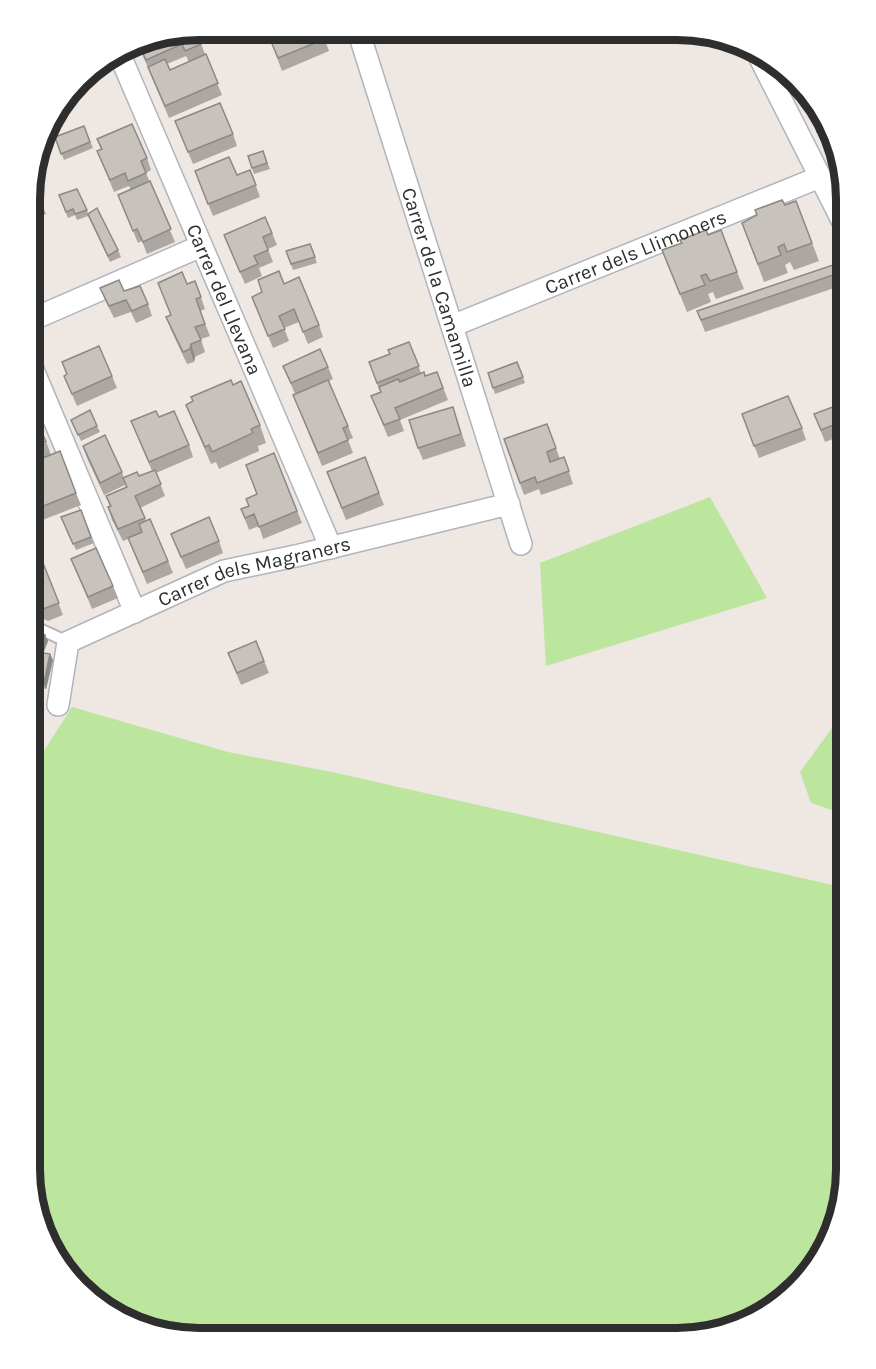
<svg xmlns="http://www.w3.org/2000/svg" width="876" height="1369" viewBox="0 0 876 1369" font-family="Karla,sans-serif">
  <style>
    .green { fill: #bce59e }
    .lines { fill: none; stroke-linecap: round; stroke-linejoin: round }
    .service-casing { stroke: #b1b4be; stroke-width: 14 }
    .minor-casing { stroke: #b1b4be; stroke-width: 24 }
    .service { stroke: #fff; stroke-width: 10 }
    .minor { stroke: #fff; stroke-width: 21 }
    .wall { fill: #aca7a2; fill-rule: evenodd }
    .shaded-wall { fill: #8c8884 }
    .building { fill: #c8c2bc; stroke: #8c8884; stroke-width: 1.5 }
    .labels { text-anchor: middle; stroke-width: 4.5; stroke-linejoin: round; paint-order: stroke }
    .street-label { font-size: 20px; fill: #2e2e2e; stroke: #fff }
    .rim { fill: none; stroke: #2e2e2e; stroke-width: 8 }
  </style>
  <rect width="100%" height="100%" fill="#efe7e1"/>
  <g class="green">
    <path d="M710 497 767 598 546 666 540 563Z"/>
    <path d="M72 707 228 752 332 772 846 888V1181L811 1272 742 1326 677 1339 178 1338 97 1304 43 1235 30 1169 31 771Z"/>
    <path d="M846 709V815L811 803 800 772Z"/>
  </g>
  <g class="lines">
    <g class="service-casing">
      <path id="service" d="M31 625 68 642"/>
    </g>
    <g class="minor-casing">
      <g id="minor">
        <path id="s1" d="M358 30 521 544"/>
        <path id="s2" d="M119 53 331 548"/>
        <path d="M759 56 846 228"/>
        <path d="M31 320 201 246"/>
        <path id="s3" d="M452 326 820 177"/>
        <path d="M31 365 135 612"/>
        <path id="s4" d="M58 705 68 642 224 571 300 555 509 504"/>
      </g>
    </g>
    <use href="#service" class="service"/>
    <use href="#minor" class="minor"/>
  </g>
  <g class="wall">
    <path d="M274 30H330L331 32 323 35 329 51 282 71 270 39 277 36Z"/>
    <path d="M181 34 183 37 201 44 222 95 169 118 137 42ZM186 56 189 62 170 70 167 64Z"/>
    <path d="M793 82 811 106 805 109Z"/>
    <path d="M820 117 833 134 834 139 822 144 813 120Z"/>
    <path d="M175 121 233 134 237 146 193 164Z"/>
    <path d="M84 126 93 148 64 160 55 137Z"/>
    <path d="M97 139 147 158 151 170 146 173 175 242 147 254 142 241 138 243 118 195 131 190 129 186 114 192 97 151 101 150Z"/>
    <path d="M263 151 270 169 254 174 248 156Z"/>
    <path d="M250 170 260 197 213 216 195 171 237 175Z"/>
    <path d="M31 187 41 202 46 214 36 218 43 234 31 240Z"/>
    <path d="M59 195 87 210 88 214 118 250 121 257 110 262 88 216 77 220 75 215 68 218Z"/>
    <path d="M796 201 819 261 794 270 790 262 785 265 788 273 764 282 742 223Z"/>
    <path d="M272 233 277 245 268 249 273 262 259 268 262 276 245 284 224 235Z"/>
    <path d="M708 235 737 272 744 289 716 299 713 292 708 294 711 302 687 312 662 250 681 243 680 240Z"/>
    <path d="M310 244 317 263 293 270 286 251Z"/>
    <path d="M839 263 846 284 705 332 697 311Z"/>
    <path d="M258 280 284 284 319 325 323 337 308 344 299 322 284 328 289 341 273 348 252 297 262 293Z"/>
    <path d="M195 281 205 309 200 311 210 336 201 339 205 352 195 357 194 362 187 364 171 330 166 317 170 316 187 284Z"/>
    <path d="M100 288 124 291 148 304 152 316 136 323 131 312 114 318 105 300Z"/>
    <path d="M409 342 421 373 425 376 437 372 448 400 400 420 404 431 388 437 371 396 380 392 369 362 390 354Z"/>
    <path d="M62 362 112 376 117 388 77 406 64 376 67 375Z"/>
    <path d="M517 362 525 383 495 394 488 373Z"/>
    <path d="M283 366 328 367 333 379 329 381 353 438 348 440 353 453 322 466 298 407 293 395 295 394Z"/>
    <path d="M233 385 260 425 266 443 258 446 259 451 219 469 216 462 211 464 193 422 186 405Z"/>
    <path d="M846 402V434L825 442 814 414Z"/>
    <path d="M31 411 46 441 51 455 76 493 81 505 40 521 31 498V476L42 472 39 464 31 467Z"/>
    <path d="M742 414 802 428 806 440 759 458Z"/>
    <path d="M159 417 189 445 193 457 156 473 165 496 140 508 146 521 168 561 173 573 147 584 128 539 123 541 112 520 108 507H110L106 496 126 487 125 485 104 495 87 458 83 446 122 472 124 478 139 476 152 471 131 421Z"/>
    <path d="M457 419 466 446 423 460 418 448Z"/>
    <path d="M71 420 97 426 100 432 81 441Z"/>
    <path d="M547 424 560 459 564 457 573 484 541 495 539 489 524 495 504 439Z"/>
    <path d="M274 453 302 523 263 539 259 526 249 530 241 509 249 506 257 495Z"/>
    <path d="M327 472 379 493 384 505 346 520Z"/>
    <path d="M81 510 94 543 76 550 61 517Z"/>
    <path d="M171 534 219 541 223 553 186 569Z"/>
    <path d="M39 553 63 615 48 621 31 613V557Z"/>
    <path d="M71 559 113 586 118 598 92 609Z"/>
    <path d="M31 629 48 641 43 653 53 660 46 689 35 686 32 680 38 652 31 650Z"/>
    <path d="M228 653 264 661 269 673 241 685Z"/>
  </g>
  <g class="shaded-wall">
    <path d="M191 344 195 357 194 362 190 349Z"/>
    <path d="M45 635 48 641 43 654 40 648Z"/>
    <path d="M50 654 53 660 46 689 44 683Z"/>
  </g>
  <g class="building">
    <path d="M275 30H321L325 39 278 58 270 39 277 36Z"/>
    <path d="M196 31 201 44 185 51 182 44 146 60 138 42 181 34 183 37Z"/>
    <path d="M206 54 218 83 165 106 148 67 165 59 170 70Z"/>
    <path d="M796 86 803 95 801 96Z"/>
    <path d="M220 103 233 134 188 152 175 121Z"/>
    <path d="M820 117 828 128 817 132 813 120Z"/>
    <path d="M132 124 147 158 141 161 146 173 128 181 125 173 110 180 97 151 102 149 97 139Z"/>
    <path d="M84 126 90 142 61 154 55 137Z"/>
    <path d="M263 151 267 163 252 168 248 156Z"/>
    <path d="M229 157 237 175 250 170 256 185 208 204 195 171Z"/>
    <path d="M150 181 171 229 143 242 137 229 133 231 118 195Z"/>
    <path d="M34 186 41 202 31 206V187Z"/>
    <path d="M77 189 87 210 75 214 73 209 66 212 59 195Z"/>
    <path d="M782 200 785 205 796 201 812 243 787 252 784 244 778 247 781 255 758 264 742 223 757 215 755 210Z"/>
    <path d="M31 208 38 222 31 226Z"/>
    <path d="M97 208 118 250 108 256 88 214Z"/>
    <path d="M265 217 272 233 263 237 268 250 254 256 258 264 240 272 224 235Z"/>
    <path d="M706 230 708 235 721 230 737 272 710 281 706 274 701 276 705 285 680 294 662 250 682 243 680 240Z"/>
    <path d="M310 244 315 257 291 264 286 251Z"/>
    <path d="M839 263 842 272 701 320 697 311Z"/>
    <path d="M279 271 284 284 299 277 319 325 303 332 294 309 279 316 285 329 268 336 252 297 262 292 258 280Z"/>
    <path d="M182 272 187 284 195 281 201 297 196 299 205 324 195 327 201 340 191 344 190 349 183 352 166 317 171 315 158 283Z"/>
    <path d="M119 280 124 291 140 286 148 304 132 311 126 300 109 306 100 288Z"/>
    <path d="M409 342 419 366 377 383 369 362 390 354 388 350Z"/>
    <path d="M99 346 112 376 72 394 64 376 67 374 62 362Z"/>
    <path d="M320 349 328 367 291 383 283 366Z"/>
    <path d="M517 362 523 377 493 388 488 373Z"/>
    <path d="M424 372 425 376 437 372 443 388 395 408 400 419 384 425 371 396 381 392 379 387 398 379 400 382Z"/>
    <path d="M231 380 233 385 241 381 260 425 251 429 253 433 212 452 209 445 205 447 186 405 193 401 191 397Z"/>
    <path d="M328 380 348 426 343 428 348 440 318 453 293 395Z"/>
    <path d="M788 396 802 428 754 446 742 414Z"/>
    <path d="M846 402V420L821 430 814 414Z"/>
    <path d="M453 407 461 434 418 448 409 420Z"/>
    <path d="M90 410 97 426 78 435 71 420Z"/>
    <path d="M31 411 46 441 31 447Z"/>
    <path d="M156 411 159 417 174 411 189 445 149 462 131 421Z"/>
    <path d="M547 424 556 448 547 452 550 462 564 457 569 471 537 483 535 477 520 483 504 439Z"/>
    <path d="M105 435 122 472 100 483 83 446Z"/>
    <path d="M60 451 76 493 36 509 31 497V476L42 472 38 460Z"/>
    <path d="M274 453 297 511 259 527 254 514 245 518 241 509 249 506 246 499 257 494 246 465Z"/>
    <path d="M365 457 379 493 342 508 327 472Z"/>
    <path d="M155 470 161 484 135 496 145 518 118 529 108 507 111 506 106 496 127 487 123 478 137 472 139 476Z"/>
    <path d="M81 510 91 537 73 544 61 517Z"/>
    <path d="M209 517 219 541 181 557 171 534Z"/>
    <path d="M150 519 168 561 143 572 128 538 142 532 139 524Z"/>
    <path d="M96 548 113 586 88 597 71 559Z"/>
    <path d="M39 553 59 603 43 609 31 603V557Z"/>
    <path d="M31 629 45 635 40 648 31 644Z"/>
    <path d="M256 641 264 661 237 673 228 653Z"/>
    <path d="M38 652 50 654 44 683 32 680Z"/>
  </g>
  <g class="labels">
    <g class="street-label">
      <text dy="7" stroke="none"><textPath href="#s3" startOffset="198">Carrer dels Llimoners</textPath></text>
      <text dy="7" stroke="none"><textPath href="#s1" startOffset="270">Carrer de la Camamilla</textPath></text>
      <text dy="7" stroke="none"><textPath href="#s2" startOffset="268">Carrer del Llevana</textPath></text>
      <text dy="7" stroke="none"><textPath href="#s4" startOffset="264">Carrer dels Magraners</textPath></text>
    </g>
  </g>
  <path d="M0 0H876V1369H0ZM199 40H677A159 159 0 0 1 836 199V1169A159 159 0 0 1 677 1328H199A159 159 0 0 1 40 1169V199A159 159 0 0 1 199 40Z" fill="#fff" fill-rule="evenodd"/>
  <path class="rim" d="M199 40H677A159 159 0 0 1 836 199V1169A159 159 0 0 1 677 1328H199A159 159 0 0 1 40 1169V199A159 159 0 0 1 199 40Z"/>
</svg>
